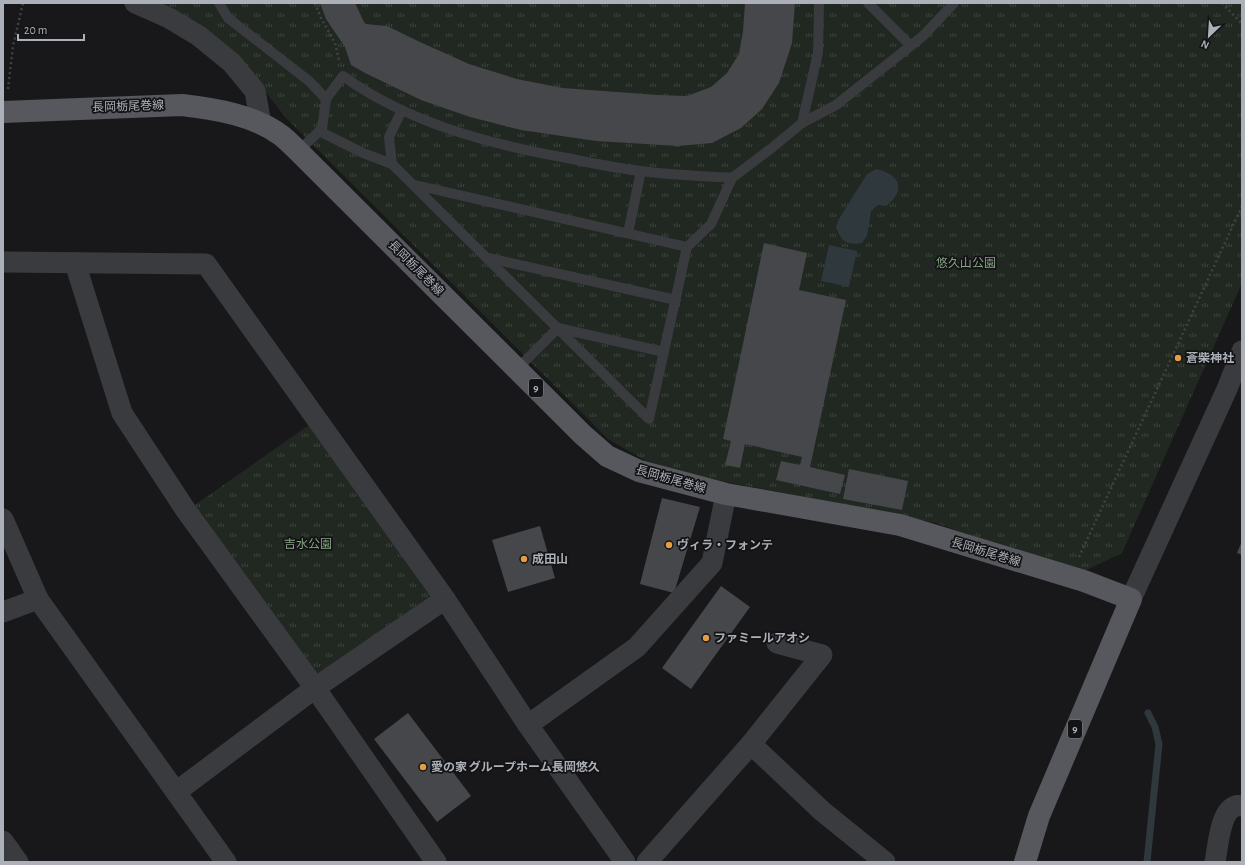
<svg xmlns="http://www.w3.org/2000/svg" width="1245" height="865" viewBox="0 0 1245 865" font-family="'Alegreya Sans','Noto Sans JP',sans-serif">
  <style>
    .park { fill: url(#park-tufts) }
    .water { fill: #2f383d }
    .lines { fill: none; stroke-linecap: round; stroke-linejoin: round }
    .stream { stroke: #2f383d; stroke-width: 7 }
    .building { fill: #45474a }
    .path { stroke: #404246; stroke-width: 2.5; stroke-dasharray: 2 3; stroke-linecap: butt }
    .service { stroke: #393b3f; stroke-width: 10 }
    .minor { stroke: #393b3f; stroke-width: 21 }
    .primary { stroke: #56585d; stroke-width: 22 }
    .poi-dot { fill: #e39d47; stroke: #131315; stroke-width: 1.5 }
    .labels { text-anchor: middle; stroke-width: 3.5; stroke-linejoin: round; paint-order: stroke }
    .shield { fill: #131315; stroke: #7e8288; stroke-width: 1 }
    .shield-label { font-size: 11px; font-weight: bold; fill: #acb1b9 }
    .street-label { font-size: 12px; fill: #acb1b9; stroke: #131315 }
    .park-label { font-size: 12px; fill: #86a284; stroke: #131315 }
    .poi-label { font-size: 12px; font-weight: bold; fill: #acb1b9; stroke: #131315; text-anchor: start }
  </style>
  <defs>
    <pattern id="park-tufts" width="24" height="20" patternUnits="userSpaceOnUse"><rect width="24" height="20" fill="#202821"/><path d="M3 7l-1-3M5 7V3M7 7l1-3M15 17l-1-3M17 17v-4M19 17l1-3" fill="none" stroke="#3e453f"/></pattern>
  </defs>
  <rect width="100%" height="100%" fill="#18181a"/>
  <g class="park">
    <path d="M158 3H1242V283L1122 553 1080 573 936 523 687 474 646 461 608 439 286 118 236 54Z"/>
    <path d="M309 425 430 596 317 676 195 505Z"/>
  </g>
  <g class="water">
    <path d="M876 169C900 174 907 190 886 206L878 205 871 211 867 236 862 243C846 246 841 241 836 227L839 219 867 174Z"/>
    <path d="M829 245 857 251 849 287 821 281Z"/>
  </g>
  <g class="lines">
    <path class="stream" d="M1147 862 1159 744 1155 727 1148 713"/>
  </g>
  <g class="building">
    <path d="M320 3H355L365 24 387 26 420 42 469 64 517 79 563 88 658 95 687 96 711 87 727 73 739 54 743 31 745 3H795L792 43 779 83 762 109 741 128 712 143 678 146 596 141 521 130 470 117 421 100 365 73 351 65 345 47 326 19Z"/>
    <path d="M764 243 807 253 799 290 846 300 810 467 845 475 840 494 776 480 781 461 800 465 802 457 745 444 740 468 725 465 731 441 723 439Z"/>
    <path d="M849 469 908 481 902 510 843 499Z"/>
    <path d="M662 498 700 507 674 593 640 584Z"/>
    <path d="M540 526 555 578 508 592 492 540Z"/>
    <path d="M1242 541V555L1237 553Z"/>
    <path d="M721 586 750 607 691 689 662 668Z"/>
    <path d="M408 713 471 796 437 822 374 739Z"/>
  </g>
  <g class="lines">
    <g class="path">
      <path d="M315 3 321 18 335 43 339 60"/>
      <path d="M1222 3 1242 24"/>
      <path d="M8 89 13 46 23 3"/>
      <path d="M1079 557 1242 206"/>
    </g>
    <g class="service">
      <path d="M219 3 228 18 309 81 326 99"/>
      <path d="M868 3 911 46"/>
      <path d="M802 123 836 105 923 36 954 3"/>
      <path d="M319 131 363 153 392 164 649 419 687 247 415 185"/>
      <path d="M298 151 322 129 326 99 343 76C408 123 489 144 567 158 591 163 616 168 641 171 672 175 702 176 732 178L773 147 802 123 818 53 819 3"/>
      <path d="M392 164 389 137 402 110"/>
      <path d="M628 233 641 171"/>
      <path d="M687 247 711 224 732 178"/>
      <path d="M488 258 676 300"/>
      <path d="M517 369 558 328 664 352"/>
    </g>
    <g class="minor">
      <path d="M135 3 169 18 199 36 232 63 255 91 261 124"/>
      <path d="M3 262 206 264 445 599 528 725 625 862"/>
      <path d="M75 263 122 413 185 509 315 688 436 862"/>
      <path d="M3 519 38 599 226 862"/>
      <path d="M1131 599 1227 389 1242 351"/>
      <path d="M3 612 38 599"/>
      <path d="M528 725 637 647 712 563 726 494"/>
      <path d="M751 744 822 655 777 643"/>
      <path d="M176 792 315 688 445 599"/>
      <path d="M3 841 18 862"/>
      <path d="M647 862 751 744 822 811 885 862"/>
      <path d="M1215 862C1218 848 1220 801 1242 806"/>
    </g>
    <path class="primary" d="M3 112 182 105C216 109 254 115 282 136 288 141 293 146 298 151L583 435 607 456 639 471 726 494 900 525 1084 581 1131 599 1039 816 1025 862"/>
  </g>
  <g class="poi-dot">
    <circle cx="1178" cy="358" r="4"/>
    <circle cx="669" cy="545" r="4"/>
    <circle cx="524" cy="559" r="4"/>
    <circle cx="706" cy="638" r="4"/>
    <circle cx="423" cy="767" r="4"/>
  </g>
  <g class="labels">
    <g class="shield">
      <rect x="529" y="379" width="14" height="18" rx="3"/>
      <rect x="1068" y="720" width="14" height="18" rx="3"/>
    </g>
    <g class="shield-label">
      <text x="536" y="392">9</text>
      <text x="1075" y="733">9</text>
    </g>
    <g class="street-label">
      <text transform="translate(128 106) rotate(-2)" y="4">長岡栃尾巻線</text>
      <text transform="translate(416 268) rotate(45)" y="4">長岡栃尾巻線</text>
      <text transform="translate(671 479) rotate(16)" y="4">長岡栃尾巻線</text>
      <text transform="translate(986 552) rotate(17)" y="4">長岡栃尾巻線</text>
    </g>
    <g class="park-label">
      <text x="966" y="267">悠久山公園</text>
      <text x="308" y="548">吉水公園</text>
    </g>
    <g class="poi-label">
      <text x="1186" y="362">蒼柴神社</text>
      <text x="677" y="549">ヴィラ・フォンテ</text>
      <text x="532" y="563">成田山</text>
      <text x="714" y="642">ファミールアオシ</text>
      <text x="431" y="771">愛の家 グループホーム長岡悠久</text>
    </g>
  </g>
  <rect width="1245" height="865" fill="none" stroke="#acb1b9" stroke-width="8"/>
  <g transform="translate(1209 36) rotate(205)" stroke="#131315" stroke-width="3" paint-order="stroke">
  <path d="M0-3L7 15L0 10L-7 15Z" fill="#acb1b9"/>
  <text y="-6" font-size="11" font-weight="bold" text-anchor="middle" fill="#acb1b9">N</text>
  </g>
  <path d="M18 34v6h66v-6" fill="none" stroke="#acb1b9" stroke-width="2"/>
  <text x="24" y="34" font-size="12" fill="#acb1b9" stroke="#131315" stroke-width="3" paint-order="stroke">20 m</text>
</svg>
